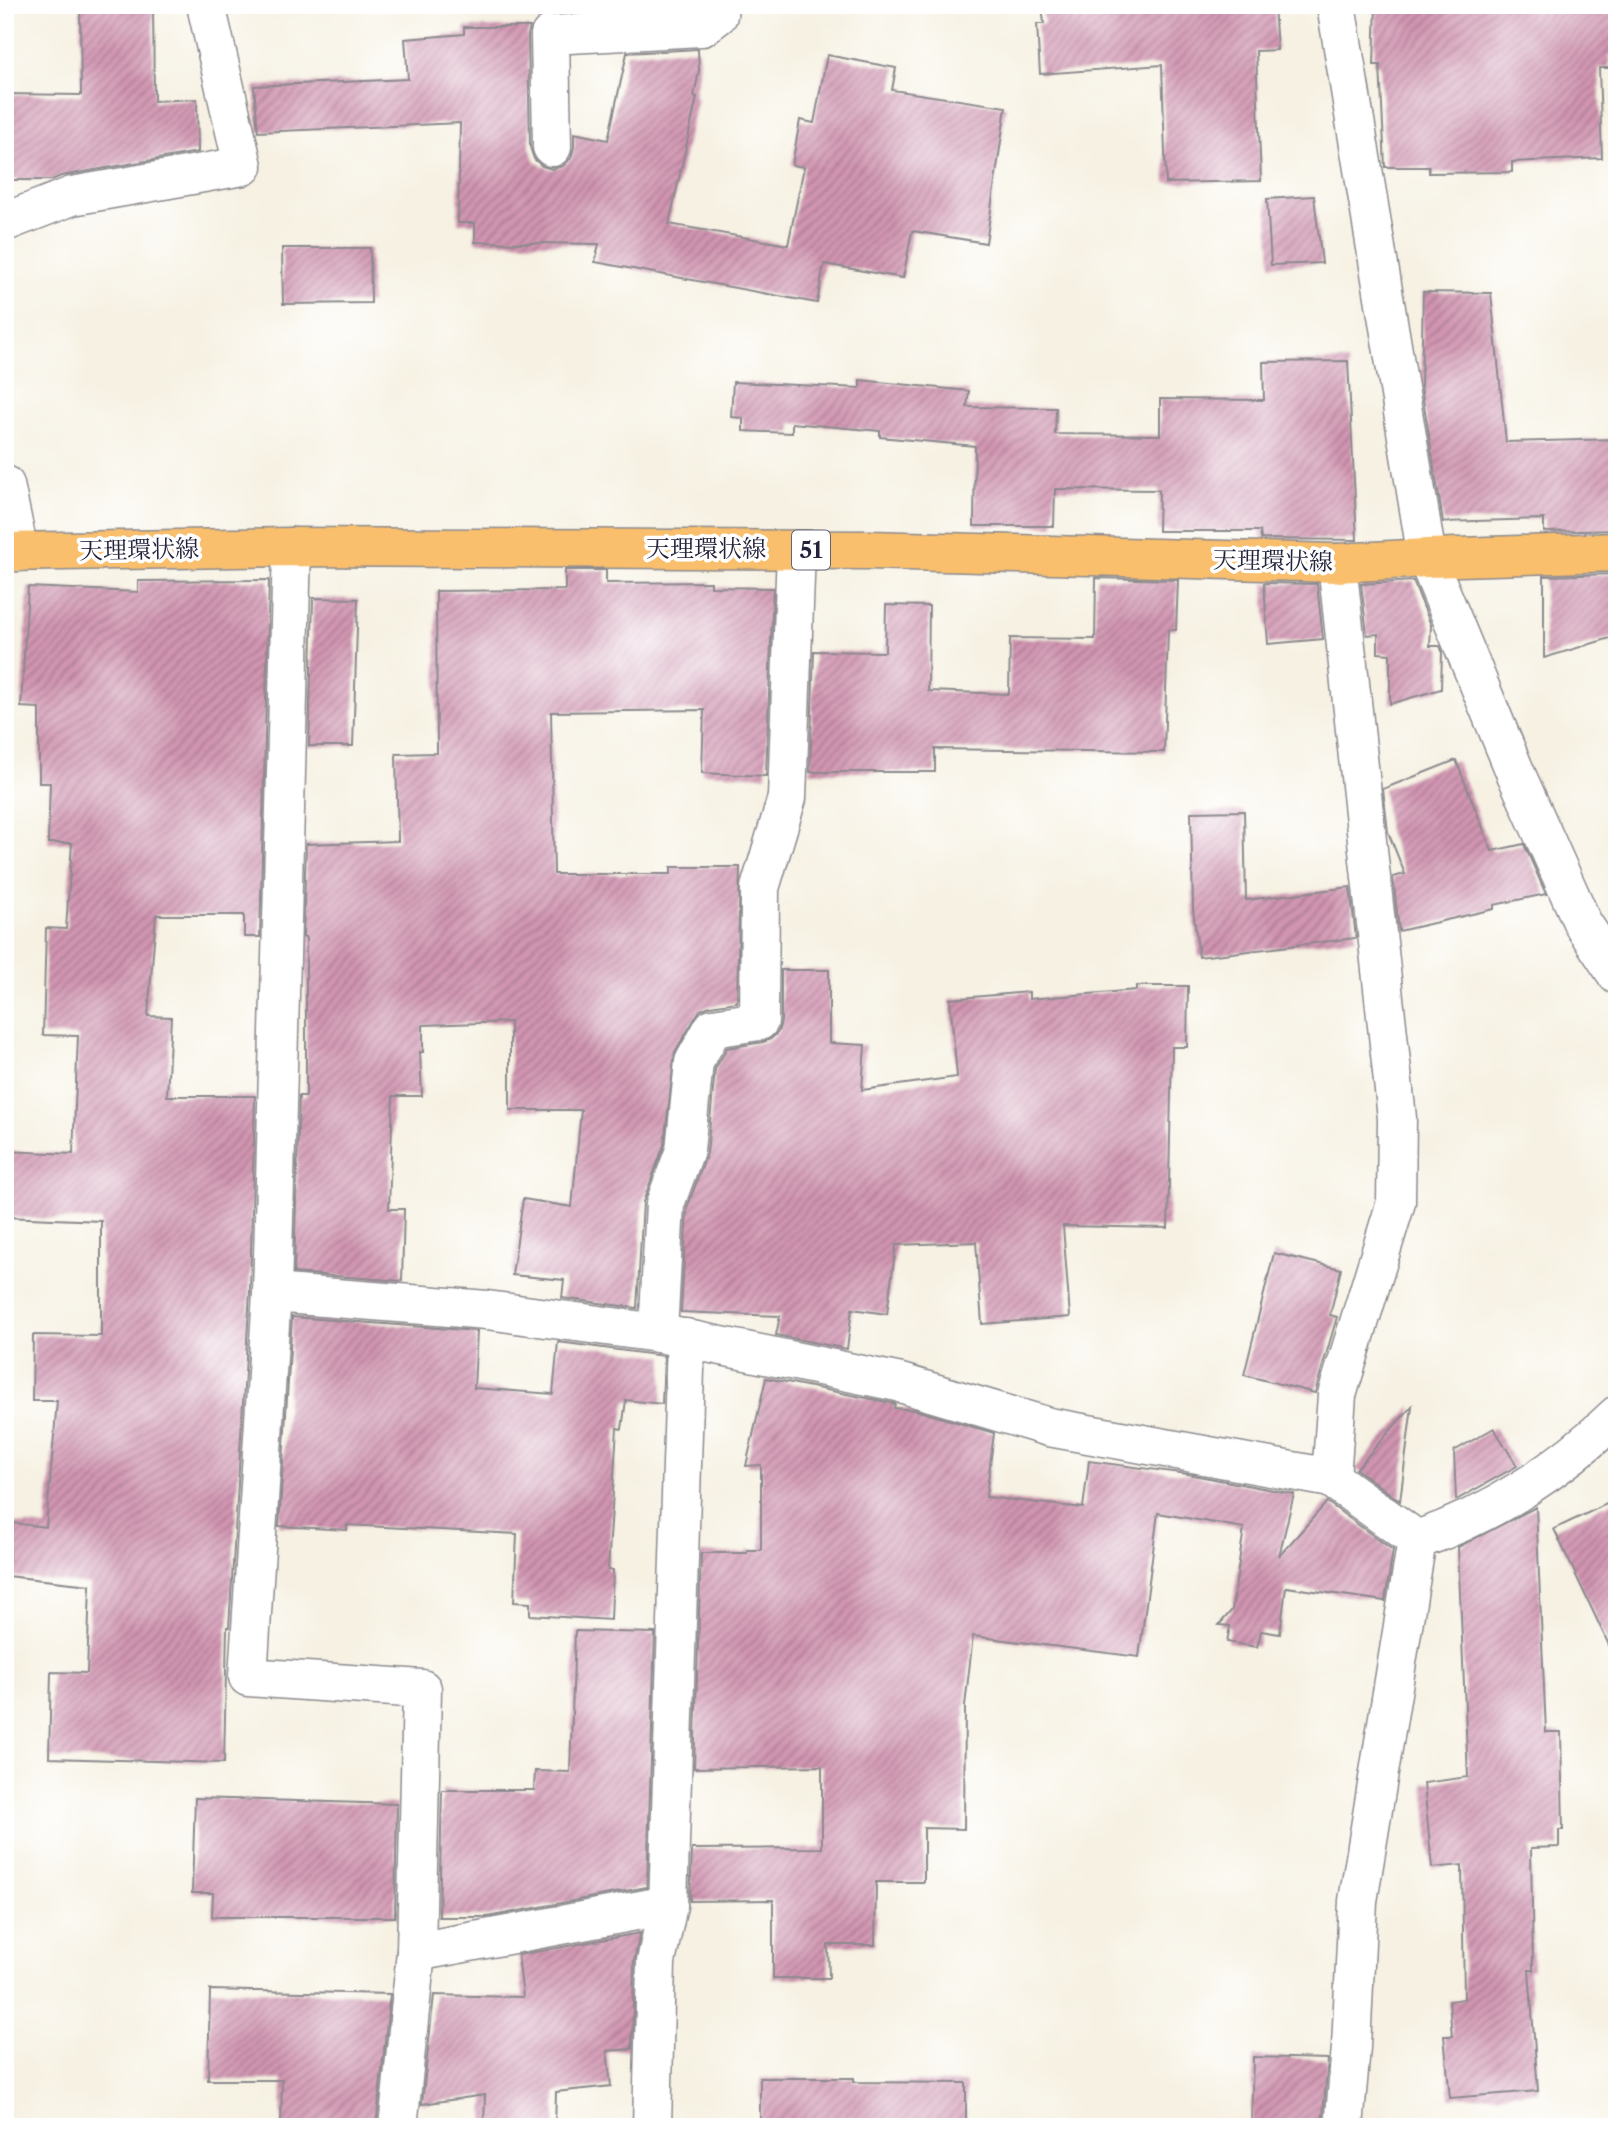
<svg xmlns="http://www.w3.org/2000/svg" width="1622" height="2132" viewBox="0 0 1622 2132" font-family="'Libre Caslon Text','Noto Serif JP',serif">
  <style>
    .building { fill: url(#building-hatch) }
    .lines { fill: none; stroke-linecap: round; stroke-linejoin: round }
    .minor-casing { stroke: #8c8a8e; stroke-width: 41 }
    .primary-casing { stroke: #8c8a8e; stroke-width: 41 }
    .minor { stroke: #fff; stroke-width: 38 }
    .primary { stroke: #f9bf6d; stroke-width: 38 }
    .labels { text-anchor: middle; stroke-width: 7; stroke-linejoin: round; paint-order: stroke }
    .shield { fill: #fff; stroke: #646476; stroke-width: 2 }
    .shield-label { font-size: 23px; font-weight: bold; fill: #22223b }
    .street-label { font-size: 24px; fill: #22223b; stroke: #fff }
  </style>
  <defs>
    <pattern id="building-hatch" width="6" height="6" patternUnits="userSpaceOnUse" patternTransform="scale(1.75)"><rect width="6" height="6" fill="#d195b1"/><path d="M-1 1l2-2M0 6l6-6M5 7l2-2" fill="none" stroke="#a97991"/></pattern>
  </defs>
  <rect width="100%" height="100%" fill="#fff"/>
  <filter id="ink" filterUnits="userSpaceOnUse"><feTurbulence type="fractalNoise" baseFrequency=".0143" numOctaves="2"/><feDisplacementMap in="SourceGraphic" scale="14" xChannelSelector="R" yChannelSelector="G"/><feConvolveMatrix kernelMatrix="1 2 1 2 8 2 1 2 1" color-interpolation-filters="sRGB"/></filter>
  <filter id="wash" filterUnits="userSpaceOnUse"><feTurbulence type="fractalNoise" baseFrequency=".00686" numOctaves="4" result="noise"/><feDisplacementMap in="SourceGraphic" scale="28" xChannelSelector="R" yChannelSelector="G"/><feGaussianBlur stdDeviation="1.57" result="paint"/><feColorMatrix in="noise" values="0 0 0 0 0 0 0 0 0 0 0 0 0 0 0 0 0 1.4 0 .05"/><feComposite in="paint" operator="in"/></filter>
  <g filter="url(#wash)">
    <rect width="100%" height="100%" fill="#f6f1e2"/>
    <g id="blocks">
      <g class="building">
        <path d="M80 5H153L154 101 197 99 198 152 61 176 52 180H5V94L81 95Z"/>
        <path d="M1042 5H1274L1277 50 1256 51 1261 181 1166 183 1162 65 1040 74 1037 24H1044Z"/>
        <path d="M1376 5H1617V55H1610L1609 68H1599L1602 158 1512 162V172L1429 173V167H1385L1380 65H1374Z"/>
        <path d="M464 27H530L528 35 530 147 534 159 542 166 552 169 563 166 571 158 574 147V133L608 140 627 53 698 49 699 71 694 96 697 97 669 224 788 245 804 167 792 165 800 120 814 123 827 55 896 68 892 90 1006 107 986 243 912 231 903 278 824 264 817 303 595 262 599 244 475 242V223H458L460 123 258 132 254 86 408 79 405 39 464 34Z"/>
        <path d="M1314 196 1322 263 1271 265 1267 199Z"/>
        <path d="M282 248H370L371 303 283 304Z"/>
        <path d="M1423 292 1491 293 1506 442 1617 439V530L1544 532V519L1443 522 1421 387Z"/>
        <path d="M1348 361 1357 540 1261 539 1260 531H1158L1159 490 1055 489 1054 526H974L975 446 880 437V431L792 423V433L743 431V418L731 417 733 382 860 388V380L969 391 967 407 1056 408 1055 434 1160 435V399L1264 400 1263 362Z"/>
        <path d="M565 570H606V583L711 582V587L773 588 766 776 702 773 704 710 551 712 554 874H671V867H740L737 1002 710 1006 700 1010 675 1052 664 1145 643 1202 637 1308 562 1298 564 1280 512 1275 523 1199 572 1207 581 1110H510V1022L423 1025V1052H420L422 1096H393L389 1209H404L402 1281 294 1273 299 1096H306V937H303L306 844 398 841 396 754 437 753 436 591 565 590Z"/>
        <path d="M1617 574V636L1544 658V576Z"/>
        <path d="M1096 578 1178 580 1176 630H1168L1164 752 935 749V772H810L814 651 885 652 886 605 929 606 928 691 1009 694 1010 638 1095 639Z"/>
        <path d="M269 580 260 937H244V915H156L148 1016 171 1017 167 1096H255L250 1292 229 1627H227L224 1763 49 1758 51 1672 87 1673 90 1585 7 1576 12 1523 46 1527 57 1401H32L33 1335 101 1336V1221L5 1217V1151L73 1154 78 1036 43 1035 46 928 66 929 72 843H48L50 783H39V708L21 707 28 587 138 592V581Z"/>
        <path d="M1413 581 1431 625 1430 646H1440L1442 651 1441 689 1390 704V654L1378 653V634L1367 635 1361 584Z"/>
        <path d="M1264 583 1317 584 1323 639 1268 644Z"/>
        <path d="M313 598 358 599 353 746H309Z"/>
        <path d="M1456 760 1492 851 1524 844 1546 894 1494 905V909L1399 931 1393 877 1405 874 1388 832 1383 789Z"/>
        <path d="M1244 811 1246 900 1350 887 1356 938 1199 957 1193 909 1191 812Z"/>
        <path d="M781 970H829V1043L865 1045 862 1090 957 1077 950 999 1029 992V999L1136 990V986H1188L1187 1047H1172L1168 1228 1063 1226 1070 1317 982 1324 976 1242 896 1245 887 1314 852 1309 847 1349 776 1335 780 1316 681 1312 687 1208 707 1153 715 1069 727 1048 763 1042 771 1039 778 1032 781 1021Z"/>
        <path d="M1274 1253 1341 1269 1330 1315 1337 1317 1315 1393 1244 1375Z"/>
        <path d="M292 1317 477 1331 474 1388 553 1394 558 1342 664 1356 662 1404 626 1400 622 1429 617 1428 608 1570H613L611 1620 530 1615V1603L514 1602 517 1534 347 1525V1530L279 1526Z"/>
        <path d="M766 1378 892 1403 895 1404 894 1408 915 1410 994 1433 986 1497 1083 1508 1089 1461 1188 1474 1294 1494 1279 1556 1327 1502 1393 1550 1385 1601 1286 1587 1280 1634 1261 1631 1257 1647 1227 1642 1230 1626 1219 1625 1232 1610 1244 1528 1158 1513 1139 1657 973 1636 965 1706 964 1829 924 1828V1882H876L875 1945H828L829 1978H773V1900L690 1901 692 1849 822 1848V1766L694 1768 701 1553H747V1550H761V1465L746 1466Z"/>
        <path d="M1412 1406 1400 1501 1356 1469Z"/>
        <path d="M1494 1428 1517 1466 1456 1500 1454 1451Z"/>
        <path d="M1617 1499V1662L1554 1529Z"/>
        <path d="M1536 1507 1546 1732H1561L1563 1830H1559V1847L1531 1848 1533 1970H1529L1538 2091 1450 2098 1444 2036H1452L1449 2001 1464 1999 1462 1865 1432 1868 1424 1783 1468 1777 1458 1547Z"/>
        <path d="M575 1631 655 1633 647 1887 487 1917H439L442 1790H534L535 1771 570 1772Z"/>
        <path d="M195 1798 397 1804 395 1917H212L213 1893H192Z"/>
        <path d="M640 1933 634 1961 632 2049 607 2051 611 2086 556 2092 555 2127H484L485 2095 422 2104 434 1995 523 1997 518 1955Z"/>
        <path d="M210 1990 390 1994 376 2127H281L282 2080H208Z"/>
        <path d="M1253 2057 1328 2059 1322 2127H1251Z"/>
        <path d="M760 2078H854V2082L966 2083V2127H760Z"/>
      </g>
    </g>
  </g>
  <g filter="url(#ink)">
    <use href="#blocks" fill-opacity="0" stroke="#8c8a8e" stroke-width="2"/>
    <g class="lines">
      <g class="minor-casing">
        <g id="minor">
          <path d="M1336 5 1427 558 1516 774 1583 924 1617 975"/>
          <path d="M552 147 550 35 702 27 718 15 719 5"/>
          <path d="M5 222 72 196 243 166 206 5"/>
          <path d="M5 485 19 552"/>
          <path d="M292 547 272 1293 248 1677 422 1689 416 1952 398 2127"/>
          <path d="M272 1293 487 1310 658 1333 897 1382 1049 1427 1331 1478 1417 1540"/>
          <path d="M658 1333 665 1204 685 1150 694 1062 713 1028 759 1021 760 888 787 798 796 550"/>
          <path d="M1331 1478 1337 1395 1396 1202 1397 1118 1337 563"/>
          <path d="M1417 1540C1491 1515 1561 1469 1617 1415"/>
          <path d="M416 1952 668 1905"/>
          <path d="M652 2127 656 1962 668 1905 686 1338"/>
          <path d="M1344 2127 1351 2047 1358 1901 1417 1540"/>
        </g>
      </g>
      <g class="primary-casing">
        <path id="primary" d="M5 552 292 547 869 550 1337 563 1427 558 1617 552"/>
      </g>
      <use href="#minor" class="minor"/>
      <use href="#primary" class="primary"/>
    </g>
  </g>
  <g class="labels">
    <rect class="shield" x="792" y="530.5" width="38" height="39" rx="5"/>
    <g class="shield-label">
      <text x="811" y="558">51</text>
    </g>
    <g class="street-label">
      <text x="706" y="557">天理環状線</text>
      <text transform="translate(139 550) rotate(-1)" y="8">天理環状線</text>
      <text transform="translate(1273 561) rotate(1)" y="8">天理環状線</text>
    </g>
  </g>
  <rect width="1622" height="2132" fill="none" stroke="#fff" stroke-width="28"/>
</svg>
